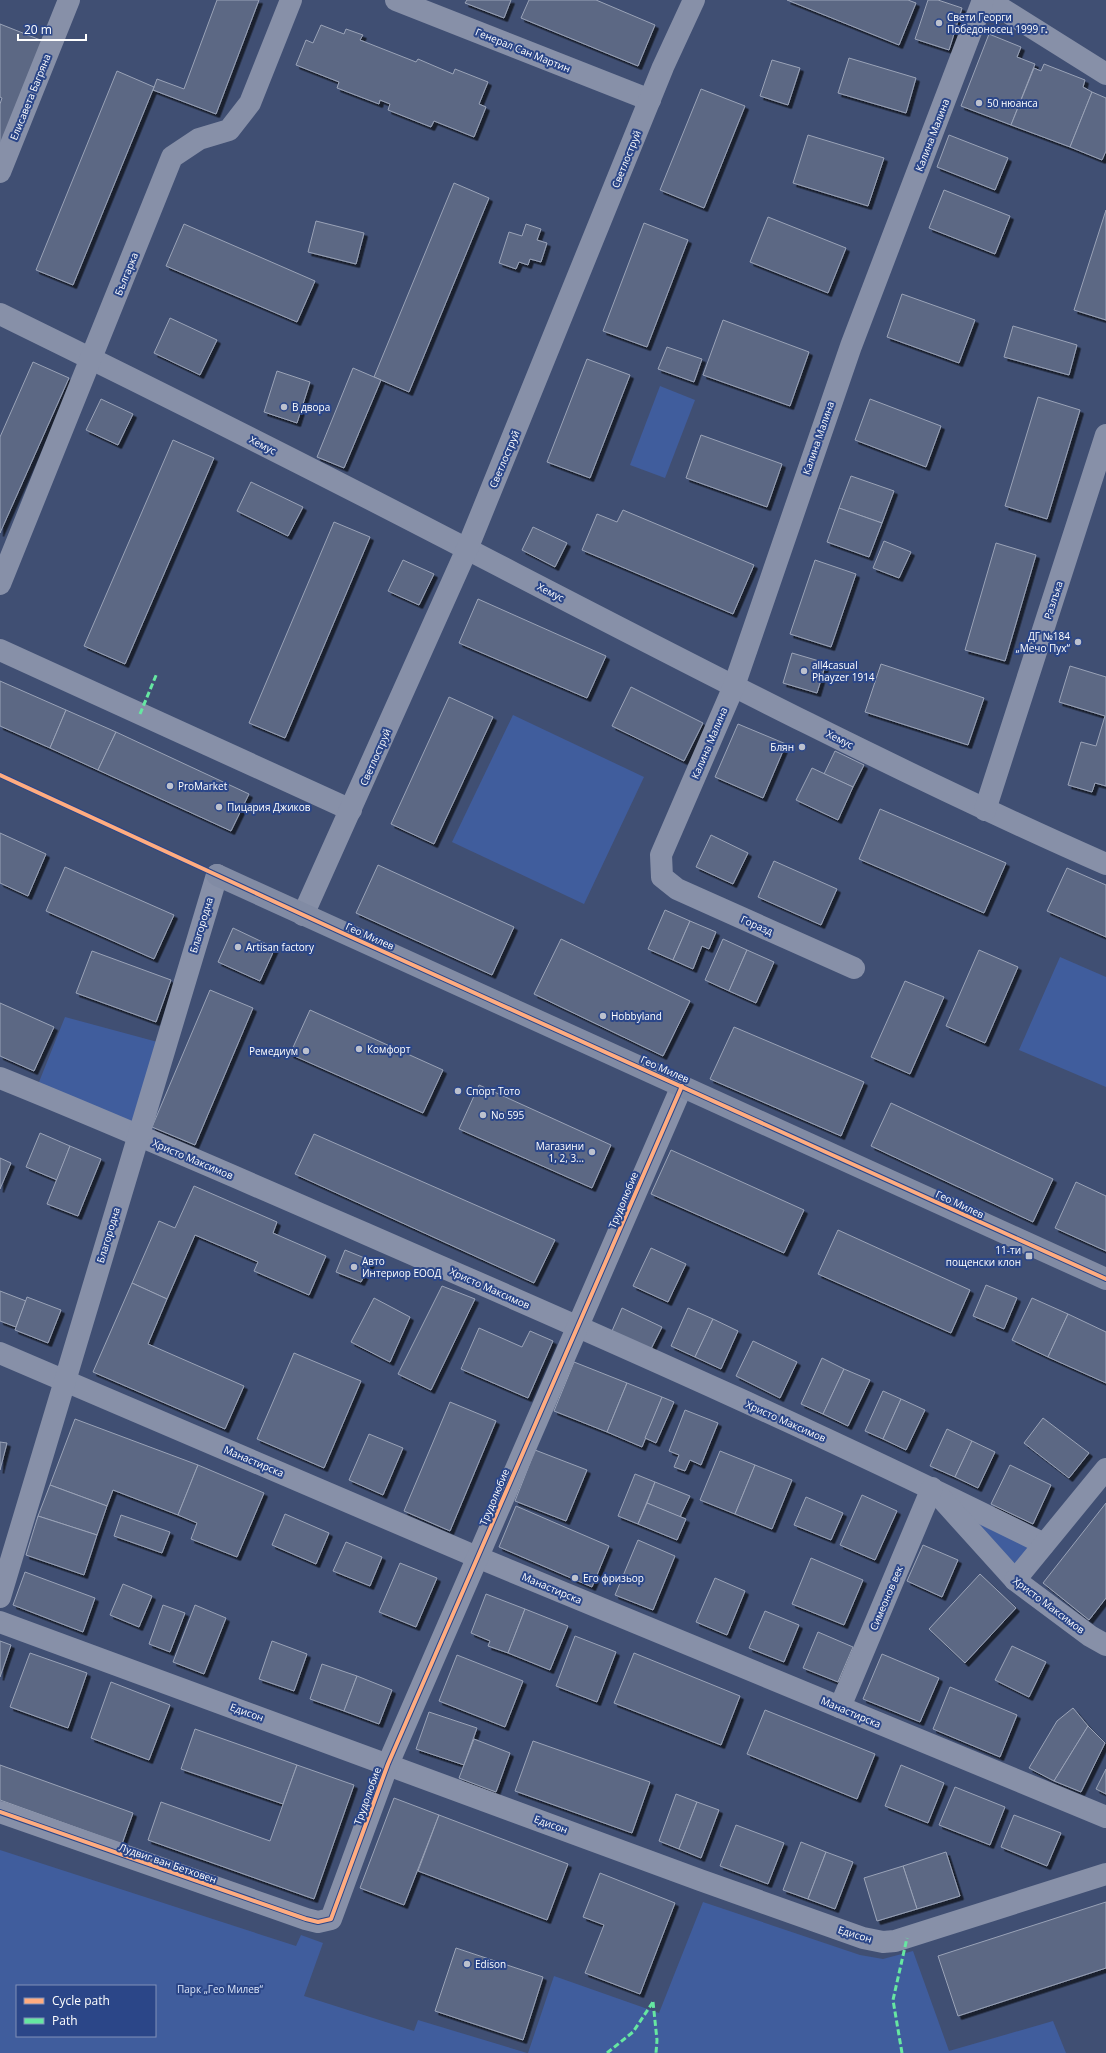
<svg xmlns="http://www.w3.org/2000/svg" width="1106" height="2053" viewBox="0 0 1106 2053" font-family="'Open Sans',sans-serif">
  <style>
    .green { fill: #405d9d; fill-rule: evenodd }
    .building { fill: #5b6784; stroke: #9aa3b7; filter: url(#shadow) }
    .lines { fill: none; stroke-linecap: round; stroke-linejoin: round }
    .street { stroke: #8790a8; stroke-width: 22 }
    .secondary { stroke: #818ba4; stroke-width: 22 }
    .quiet { stroke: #66e7a1; stroke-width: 3; stroke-dasharray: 6 3; stroke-linecap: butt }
    .cycleway-casing { stroke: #2b4688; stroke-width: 6 }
    .cycleway { stroke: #ffac80; stroke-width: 4 }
    .poi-dot { fill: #bcc1ce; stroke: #2b4688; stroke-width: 1.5 }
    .labels { text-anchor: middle; stroke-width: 4; stroke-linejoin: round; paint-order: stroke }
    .poi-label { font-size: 10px; fill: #fff; stroke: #2b4688; text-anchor: start }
    .street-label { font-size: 10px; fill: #fff; stroke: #2b4688 }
    .park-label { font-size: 10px; fill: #dbe4f7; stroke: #2b4688 }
  </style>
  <defs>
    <filter id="shadow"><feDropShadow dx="3.5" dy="3.5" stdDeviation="0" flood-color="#0009"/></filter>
  </defs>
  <rect width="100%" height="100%" fill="#404f73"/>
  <g class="green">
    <path d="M660 386 695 400 665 478 630 465Z"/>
    <path d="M513 715 644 777 584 904 452 842Z"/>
    <path d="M1060 957 1106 977V1087L1019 1050Z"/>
    <path d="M65 1017 165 1044 138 1136 35 1092Z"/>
    <path d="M932 1488 1044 1544 1015 1580Z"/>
    <path d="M0 1850 296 1946 301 1935 323 1943 304 1996 414 2031 418 2020 527 2053H0ZM17 1986H155V2036H17Z"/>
    <path d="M703 1902 860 1955 883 1959 913 1951 949 2051 1053 2021 1066 2053H528L554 1976 659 2013Z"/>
  </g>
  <g class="building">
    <path d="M217 0H259L216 114 153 90 157 79 184 89Z"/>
    <path d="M467 0H511L504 18 465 3Z"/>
    <path d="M529 0H596L655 25 638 66 521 18Z"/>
    <path d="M787 0H908L916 3 899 45Z"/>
    <path d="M928 0H938L962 8 949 50 915 39Z"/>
    <path d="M0 24 48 43 0 154V104L2 98 0 97Z"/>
    <path d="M321 25 344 34 346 29 363 35 360 40 416 62 418 59 453 74 455 69 488 82 479 104 486 107 474 137 434 121 431 127 388 110 390 104 380 100 379 104 337 88 339 82 296 65 306 40 313 43Z"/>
    <path d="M989 34 1021 47 1017 57 1035 64 1011 125 961 106Z"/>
    <path d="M849 58 916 78 906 113 838 93Z"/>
    <path d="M772 60 800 68 788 105 760 96Z"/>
    <path d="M1044 64 1085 80 1083 87 1092 92 1070 147 1011 125 1034 68 1041 71Z"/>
    <path d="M117 71 154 87 73 285 36 270Z"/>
    <path d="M701 89 745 106 704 208 660 190Z"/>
    <path d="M1092 92 1106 98V151L1102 160 1070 147Z"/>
    <path d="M808 135 884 158 868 206 793 183Z"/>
    <path d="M949 135 1008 158 995 190 937 167Z"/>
    <path d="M454 183 489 198 409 392 374 377Z"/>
    <path d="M944 190 1010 216 995 254 929 228Z"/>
    <path d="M1106 210V320L1074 310Z"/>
    <path d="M768 217 846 248 828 293 750 262Z"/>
    <path d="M316 221 364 233 356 264 308 252Z"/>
    <path d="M644 223 688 240 647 347 603 331Z"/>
    <path d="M184 224 315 281 297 322 166 266Z"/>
    <path d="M526 224 541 229 537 240 547 243 541 262 530 259 528 265 519 262 516 269 499 263 509 232 522 236Z"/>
    <path d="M902 294 975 320 959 363 887 337Z"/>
    <path d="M170 318 217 340 200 375 154 353Z"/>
    <path d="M723 320 809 352 790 406 703 375Z"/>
    <path d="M1013 326 1077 345 1069 375 1004 357Z"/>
    <path d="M667 347 702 359 694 382 658 369Z"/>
    <path d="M587 359 630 375 590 478 547 462Z"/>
    <path d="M33 362 69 378 0 533V437Z"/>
    <path d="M353 368 381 380 344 468 317 457Z"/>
    <path d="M277 371 310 382 297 423 264 412Z"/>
    <path d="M1038 397 1080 410 1047 519 1005 506Z"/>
    <path d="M101 399 133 414 118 445 86 430Z"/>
    <path d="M870 399 941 426 926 467 855 440Z"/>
    <path d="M701 435 782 464 767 507 686 478Z"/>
    <path d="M173 440 214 458 125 664 84 646Z"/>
    <path d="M851 476 894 491 882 523 839 508Z"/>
    <path d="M251 482 303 507 288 536 237 511Z"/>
    <path d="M839 508 882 523 869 557 827 542Z"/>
    <path d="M623 510 754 565 733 614 582 550 597 514 617 522Z"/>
    <path d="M334 522 370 537 285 738 249 723Z"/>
    <path d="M533 527 567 543 555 567 522 550Z"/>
    <path d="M884 541 911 552 899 578 873 568Z"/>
    <path d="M996 543 1036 555 1005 661 965 650Z"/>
    <path d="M403 560 434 574 419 605 388 591Z"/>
    <path d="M815 560 856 574 831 647 790 634Z"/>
    <path d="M478 599 606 656 587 698 459 643Z"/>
    <path d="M792 653 826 663 817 693 783 683Z"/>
    <path d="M881 664 984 698 968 745 865 712Z"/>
    <path d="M1070 666 1106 677V786L1095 783 1092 792 1068 785 1081 742 1096 746 1105 716 1059 702Z"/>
    <path d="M0 681 66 710 50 748 0 726Z"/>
    <path d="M631 687 703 723 684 761 612 726Z"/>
    <path d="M449 697 493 717 434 844 391 824Z"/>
    <path d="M66 710 116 732 98 770 50 748Z"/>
    <path d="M738 724 786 744 763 798 715 777Z"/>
    <path d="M116 732 249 794 231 831 98 770Z"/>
    <path d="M835 751 864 765 853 787 824 774Z"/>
    <path d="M812 768 853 787 838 820 796 800Z"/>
    <path d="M880 809 1006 863 984 913 859 859Z"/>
    <path d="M0 833 46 854 28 896 0 883Z"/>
    <path d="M711 835 748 853 733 884 696 867Z"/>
    <path d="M774 861 837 889 821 925 758 897Z"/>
    <path d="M378 865 514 927 492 975 356 913Z"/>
    <path d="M65 867 174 915 154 959 46 911Z"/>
    <path d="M1067 868 1106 885V937L1047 911Z"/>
    <path d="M665 910 690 921 673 960 648 949Z"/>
    <path d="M690 921 716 932 709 949 702 946 693 969 673 960Z"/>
    <path d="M233 928 275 948 260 981 218 962Z"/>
    <path d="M561 939 690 1001 663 1056 534 994Z"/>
    <path d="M723 939 747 950 729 991 705 980Z"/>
    <path d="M747 950 774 962 756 1003 729 991Z"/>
    <path d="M979 950 1018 967 985 1043 946 1026Z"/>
    <path d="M92 951 171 980 156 1022 76 993Z"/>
    <path d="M905 981 944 997 910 1074 871 1057Z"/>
    <path d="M210 990 253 1008 195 1145 152 1127Z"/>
    <path d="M0 1003 54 1027 34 1071 0 1056Z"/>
    <path d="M310 1010 443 1070 423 1113 290 1054Z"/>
    <path d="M734 1027 864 1082 841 1136 710 1079Z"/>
    <path d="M479 1085 611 1145 592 1188 459 1129Z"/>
    <path d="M891 1103 1053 1179 1033 1222 871 1146Z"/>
    <path d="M40 1133 70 1146 57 1180 26 1167Z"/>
    <path d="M314 1134 555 1240 534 1283 295 1174Z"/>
    <path d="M70 1146 101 1159 78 1216 47 1204Z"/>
    <path d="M671 1150 804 1210 784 1253 651 1194Z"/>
    <path d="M0 1158 11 1163 0 1189Z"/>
    <path d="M1076 1182 1106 1196V1251L1055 1228Z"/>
    <path d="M194 1186 277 1222 273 1233 326 1256 309 1295 254 1271 258 1262 195 1235 167 1299 132 1283 159 1221 175 1228Z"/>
    <path d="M838 1230 970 1290 951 1333 818 1274Z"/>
    <path d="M651 1248 686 1264 668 1302 633 1286Z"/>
    <path d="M345 1250 372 1261 361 1282 336 1272Z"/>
    <path d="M132 1283 167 1299 148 1344 244 1386 225 1429 93 1372Z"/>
    <path d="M986 1285 1017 1298 1004 1329 973 1316Z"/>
    <path d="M442 1286 475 1299 431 1390 398 1374Z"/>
    <path d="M0 1291 26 1301 16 1327 0 1321Z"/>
    <path d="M27 1297 61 1310 48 1343 15 1330Z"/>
    <path d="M374 1298 410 1317 390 1362 351 1342Z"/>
    <path d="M1032 1298 1068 1314 1048 1357 1012 1340Z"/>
    <path d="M622 1308 662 1327 651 1349 612 1331Z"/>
    <path d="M688 1308 713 1319 695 1357 671 1346Z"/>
    <path d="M1068 1314 1106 1332V1383L1048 1357Z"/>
    <path d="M713 1319 738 1331 721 1369 695 1357Z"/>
    <path d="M479 1328 522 1347 530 1331 553 1341 528 1398 461 1369Z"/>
    <path d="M753 1341 797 1362 780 1398 736 1376Z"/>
    <path d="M294 1353 361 1381 324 1468 257 1439Z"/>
    <path d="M822 1358 844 1369 823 1414 801 1404Z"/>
    <path d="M574 1362 627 1383 607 1432 554 1411Z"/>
    <path d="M844 1369 870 1380 848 1426 823 1414Z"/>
    <path d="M627 1383 662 1397 642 1447 607 1432Z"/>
    <path d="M883 1391 901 1399 883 1439 865 1431Z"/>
    <path d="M662 1397 674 1402 656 1443 645 1438Z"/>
    <path d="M901 1399 925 1410 906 1450 883 1439Z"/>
    <path d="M450 1402 496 1421 450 1531 404 1511Z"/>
    <path d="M685 1410 718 1423 701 1465 690 1460 685 1471 674 1467 679 1455 669 1451Z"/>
    <path d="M1043 1418 1089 1453 1069 1478 1024 1443Z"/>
    <path d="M75 1419 198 1465 178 1515 113 1490 107 1506 50 1485Z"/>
    <path d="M947 1429 972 1441 955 1477 930 1466Z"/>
    <path d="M369 1434 403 1448 383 1495 349 1480Z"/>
    <path d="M972 1441 995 1452 978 1488 955 1477Z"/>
    <path d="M0 1442 7 1443 0 1470Z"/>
    <path d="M535 1450 587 1470 566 1521 515 1501Z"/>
    <path d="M720 1451 755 1465 735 1514 700 1500Z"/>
    <path d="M198 1465 264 1493 237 1557 191 1539 197 1523 178 1515Z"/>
    <path d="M755 1465 792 1480 772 1529 735 1514Z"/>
    <path d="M1010 1465 1051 1485 1033 1524 991 1504Z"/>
    <path d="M635 1474 655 1482 638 1524 618 1516Z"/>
    <path d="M655 1482 690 1496 680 1517 647 1503Z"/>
    <path d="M50 1485 107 1506 97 1535 38 1516Z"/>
    <path d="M862 1495 897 1511 875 1560 840 1545Z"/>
    <path d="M806 1497 843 1513 831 1540 794 1525Z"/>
    <path d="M647 1503 686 1519 677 1540 638 1524Z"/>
    <path d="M1106 1503V1598L1089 1620 1043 1583Z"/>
    <path d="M516 1506 609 1546 592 1587 499 1547Z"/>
    <path d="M285 1514 329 1533 316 1564 272 1545Z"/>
    <path d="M121 1515 170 1532 162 1553 114 1536Z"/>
    <path d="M38 1516 97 1535 84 1575 26 1555Z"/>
    <path d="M638 1540 675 1556 653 1610 615 1595Z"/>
    <path d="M346 1542 382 1557 370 1586 333 1571Z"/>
    <path d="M923 1545 958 1560 942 1597 907 1581Z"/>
    <path d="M811 1558 863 1580 844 1625 792 1604Z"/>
    <path d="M400 1563 437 1578 416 1627 379 1612Z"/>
    <path d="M25 1572 95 1598 83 1632 13 1605Z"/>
    <path d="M980 1574 1016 1608 965 1663 929 1629Z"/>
    <path d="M715 1578 745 1591 727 1635 696 1622Z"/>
    <path d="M123 1584 152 1596 139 1627 110 1615Z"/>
    <path d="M486 1594 525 1609 508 1653 488 1646 490 1641 471 1633Z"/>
    <path d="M163 1605 185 1613 170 1652 149 1644Z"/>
    <path d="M195 1605 226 1618 204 1674 173 1662Z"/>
    <path d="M525 1609 568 1626 550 1670 508 1653Z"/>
    <path d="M765 1611 799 1625 784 1662 749 1648Z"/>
    <path d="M818 1632 853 1647 838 1682 803 1668Z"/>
    <path d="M575 1636 616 1652 597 1702 556 1686Z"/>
    <path d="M0 1641 11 1645 0 1677Z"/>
    <path d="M272 1641 307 1654 294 1691 259 1679Z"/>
    <path d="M1012 1646 1046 1662 1029 1697 995 1680Z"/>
    <path d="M30 1653 87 1673 68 1728 10 1707Z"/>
    <path d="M634 1653 740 1696 721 1745 614 1703Z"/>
    <path d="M882 1654 939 1678 920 1722 863 1699Z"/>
    <path d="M457 1655 523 1681 505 1727 439 1701Z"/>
    <path d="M322 1664 357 1676 344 1711 310 1699Z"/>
    <path d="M357 1676 392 1690 379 1724 344 1711Z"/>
    <path d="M111 1682 170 1705 149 1760 91 1738Z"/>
    <path d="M950 1687 1017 1715 1000 1757 933 1729Z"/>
    <path d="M1073 1708 1088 1726 1054 1781 1029 1768 1057 1721Z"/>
    <path d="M765 1710 875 1754 857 1799 747 1754Z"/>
    <path d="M429 1712 477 1728 464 1765 416 1749Z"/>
    <path d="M1088 1726 1105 1743 1081 1792 1054 1781Z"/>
    <path d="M195 1729 297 1765 283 1804 181 1769Z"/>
    <path d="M474 1739 510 1753 496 1792 459 1778Z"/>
    <path d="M533 1741 650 1782 632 1833 515 1791Z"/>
    <path d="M0 1765 133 1813 122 1844 0 1800Z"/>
    <path d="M297 1765 354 1785 314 1899 148 1840 161 1802 270 1841Z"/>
    <path d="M901 1765 944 1783 928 1823 885 1806Z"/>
    <path d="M1106 1769V1794L1096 1789Z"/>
    <path d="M955 1787 1005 1807 990 1845 939 1825Z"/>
    <path d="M676 1794 697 1802 679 1849 659 1841Z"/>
    <path d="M394 1798 439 1815 404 1905 360 1888Z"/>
    <path d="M697 1802 719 1810 701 1858 679 1849Z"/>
    <path d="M439 1815 568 1864 547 1920 418 1871Z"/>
    <path d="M1014 1815 1061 1833 1047 1866 1001 1847Z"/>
    <path d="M736 1825 784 1843 768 1884 720 1866Z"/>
    <path d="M801 1842 826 1852 808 1899 783 1890Z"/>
    <path d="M826 1852 853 1862 835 1909 808 1899Z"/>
    <path d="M946 1852 960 1896 917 1909 903 1866Z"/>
    <path d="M903 1866 917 1909 877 1921 864 1878Z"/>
    <path d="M600 1873 675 1903 640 1994 585 1973 604 1925 583 1917Z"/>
    <path d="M1106 1902V1968L958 2016 938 1956Z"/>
    <path d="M456 1948 543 1977 523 2040 435 2011Z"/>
  </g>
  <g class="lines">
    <g class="street">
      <path d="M396 0 650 100"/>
      <path d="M988 0 1106 74"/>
      <path d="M0 172 69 0"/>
      <path d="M0 314C147 386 293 459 438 534 659 648 879 764 1106 864"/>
      <path d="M0 584 172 157 199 139 229 130 250 103 291 0"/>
      <path d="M0 650 351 810"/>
      <path d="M985 810 1106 435"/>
      <path d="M303 915 467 549 663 67 694 0"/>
      <path d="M854 968 677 889 662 877 661 855 734 686 851 346 983 0"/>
      <path d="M0 1078C144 1136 286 1199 428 1261 635 1351 842 1443 1044 1544"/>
      <path d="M0 1353 477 1557 1106 1817"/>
      <path d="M941 1498 1015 1580 1090 1636 1106 1645"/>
      <path d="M1015 1580 1106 1469"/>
      <path d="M0 1597 217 875"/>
      <path d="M0 1622 700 1880 863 1938 883 1942 895 1941 1106 1874"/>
      <path d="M840 1707 932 1488"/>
      <path d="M0 1812 306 1919 318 1922 331 1919 388 1764 682 1086"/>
    </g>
    <path class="secondary" d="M217 875 1106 1279"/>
    <g class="quiet">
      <path d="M140 714 157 673"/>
      <path d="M653 2002 657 2040 656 2053"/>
      <path d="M607 2053 633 2032 653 2002"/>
      <path d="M902 2053 893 2000 907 1938"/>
    </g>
    <g class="cycleway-casing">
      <g id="cycleway">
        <path d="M0 775 349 936 1106 1279"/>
        <path d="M0 1812 306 1919 318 1922 331 1919 388 1764 682 1086"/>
      </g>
    </g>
    <use href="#cycleway" class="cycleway"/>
  </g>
  <g class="poi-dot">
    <circle cx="939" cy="23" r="4"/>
    <circle cx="979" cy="103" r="4"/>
    <circle cx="284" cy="407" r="4"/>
    <circle cx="1078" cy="642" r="4"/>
    <circle cx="804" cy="671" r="4"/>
    <circle cx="802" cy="747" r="4"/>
    <circle cx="170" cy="786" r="4"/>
    <circle cx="219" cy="807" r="4"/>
    <circle cx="238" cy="947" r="4"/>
    <circle cx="603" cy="1016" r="4"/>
    <circle cx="359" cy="1049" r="4"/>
    <circle cx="306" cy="1051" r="4"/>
    <circle cx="458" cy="1091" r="4"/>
    <circle cx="483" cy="1115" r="4"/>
    <circle cx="592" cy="1152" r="4"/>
    <rect x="1025" y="1252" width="8" height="8" rx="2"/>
    <circle cx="354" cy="1267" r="4"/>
    <circle cx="575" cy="1578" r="4"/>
    <circle cx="467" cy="1964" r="4"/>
  </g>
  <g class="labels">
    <g class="poi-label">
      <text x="947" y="21">Свети Георги<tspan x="947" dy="12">Победоносец 1999 г.</tspan></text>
      <text x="987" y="107">50 нюанса</text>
      <text x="292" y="411">В двора</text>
      <text x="1070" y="640" text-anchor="end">ДГ №184<tspan x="1070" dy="12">„Мечо Пух“</tspan></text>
      <text x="812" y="669">all4casual<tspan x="812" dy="12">Phayzer 1914</tspan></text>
      <text x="794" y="751" text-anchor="end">Блян</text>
      <text x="178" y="790">ProMarket</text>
      <text x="227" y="811">Пицария Джиков</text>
      <text x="246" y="951">Artisan factory</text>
      <text x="611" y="1020">Hobbyland</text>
      <text x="367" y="1053">Комфорт</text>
      <text x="298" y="1055" text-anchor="end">Ремедиум</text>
      <text x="466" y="1095">Спорт Тото</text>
      <text x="491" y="1119">No 595</text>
      <text x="584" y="1150" text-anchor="end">Магазини<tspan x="584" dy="12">1, 2, 3...</tspan></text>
      <text x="1021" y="1254" text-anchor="end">11-ти<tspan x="1021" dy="12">пощенски клон</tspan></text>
      <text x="362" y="1265">Авто<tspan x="362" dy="12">Интериор ЕООД</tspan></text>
      <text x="583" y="1582">Его фризьор</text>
      <text x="475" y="1968">Edison</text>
    </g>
    <g class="street-label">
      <text transform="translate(523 50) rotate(22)" y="4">Генерал Сан Мартин</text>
      <text transform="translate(30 97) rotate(-68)" y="4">Елисавета Багряна</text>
      <text transform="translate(932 135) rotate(-69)" y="4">Калина Малина</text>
      <text transform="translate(626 159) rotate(-68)" y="4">Светлоструй</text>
      <text transform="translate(126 274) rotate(-68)" y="4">Българка</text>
      <text transform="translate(818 438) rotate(-71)" y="4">Калина Малина</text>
      <text transform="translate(263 445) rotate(27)" y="4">Хемус</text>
      <text transform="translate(504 459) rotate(-67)" y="4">Светлоструй</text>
      <text transform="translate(551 592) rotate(27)" y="4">Хемус</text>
      <text transform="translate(1053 600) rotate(-72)" y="4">Разлъка</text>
      <text transform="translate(840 739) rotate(26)" y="4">Хемус</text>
      <text transform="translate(709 743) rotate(-67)" y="4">Калина Малина</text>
      <text transform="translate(375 757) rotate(-66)" y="4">Светлоструй</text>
      <text transform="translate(201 925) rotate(-73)" y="4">Благородна</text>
      <text transform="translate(757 925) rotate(24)" y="4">Горазд</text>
      <text transform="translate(370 936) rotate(24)" y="4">Гео Милев</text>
      <text transform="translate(665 1069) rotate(24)" y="4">Гео Милев</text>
      <text transform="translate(193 1159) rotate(23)" y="4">Христо Максимов</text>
      <text transform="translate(623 1200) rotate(-67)" y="4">Трудолюбие</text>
      <text transform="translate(960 1204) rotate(25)" y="4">Гео Милев</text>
      <text transform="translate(108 1235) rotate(-73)" y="4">Благородна</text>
      <text transform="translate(490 1288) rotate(24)" y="4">Христо Максимов</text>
      <text transform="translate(786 1421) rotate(24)" y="4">Христо Максимов</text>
      <text transform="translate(254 1461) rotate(23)" y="4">Манастирска</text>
      <text transform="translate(494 1497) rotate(-67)" y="4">Трудолюбие</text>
      <text transform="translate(552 1588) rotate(23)" y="4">Манастирска</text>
      <text transform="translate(886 1598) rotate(-67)" y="4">Симеонов век</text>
      <text transform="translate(1049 1605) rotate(37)" y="4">Христо Максимов</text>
      <text transform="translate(247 1712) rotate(20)" y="4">Едисон</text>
      <text transform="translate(851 1712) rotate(23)" y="4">Манастирска</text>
      <text transform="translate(367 1796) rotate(-70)" y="4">Трудолюбие</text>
      <text transform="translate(551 1824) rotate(20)" y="4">Едисон</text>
      <text transform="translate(168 1863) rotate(19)" y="4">Лудвиг ван Бетховен</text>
      <text transform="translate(855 1934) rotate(17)" y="4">Едисон</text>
    </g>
    <g class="park-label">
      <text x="220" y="1993">Парк „Гео Милев“</text>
    </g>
  </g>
  <rect x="16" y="1985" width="140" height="52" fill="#2b4688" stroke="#8090b8"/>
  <rect x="24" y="1998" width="20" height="6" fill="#ffac80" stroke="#8090b8"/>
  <text x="52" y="2005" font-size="12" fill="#ffffff">Cycle path</text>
  <rect x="24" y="2018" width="20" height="6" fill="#66e7a1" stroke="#8090b8"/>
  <text x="52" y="2025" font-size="12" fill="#ffffff">Path</text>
  <path d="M18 34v6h68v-6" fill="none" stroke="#ffffff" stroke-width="2"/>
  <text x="24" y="34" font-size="12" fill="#ffffff" stroke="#2b4688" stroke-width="3" paint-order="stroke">20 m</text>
</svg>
